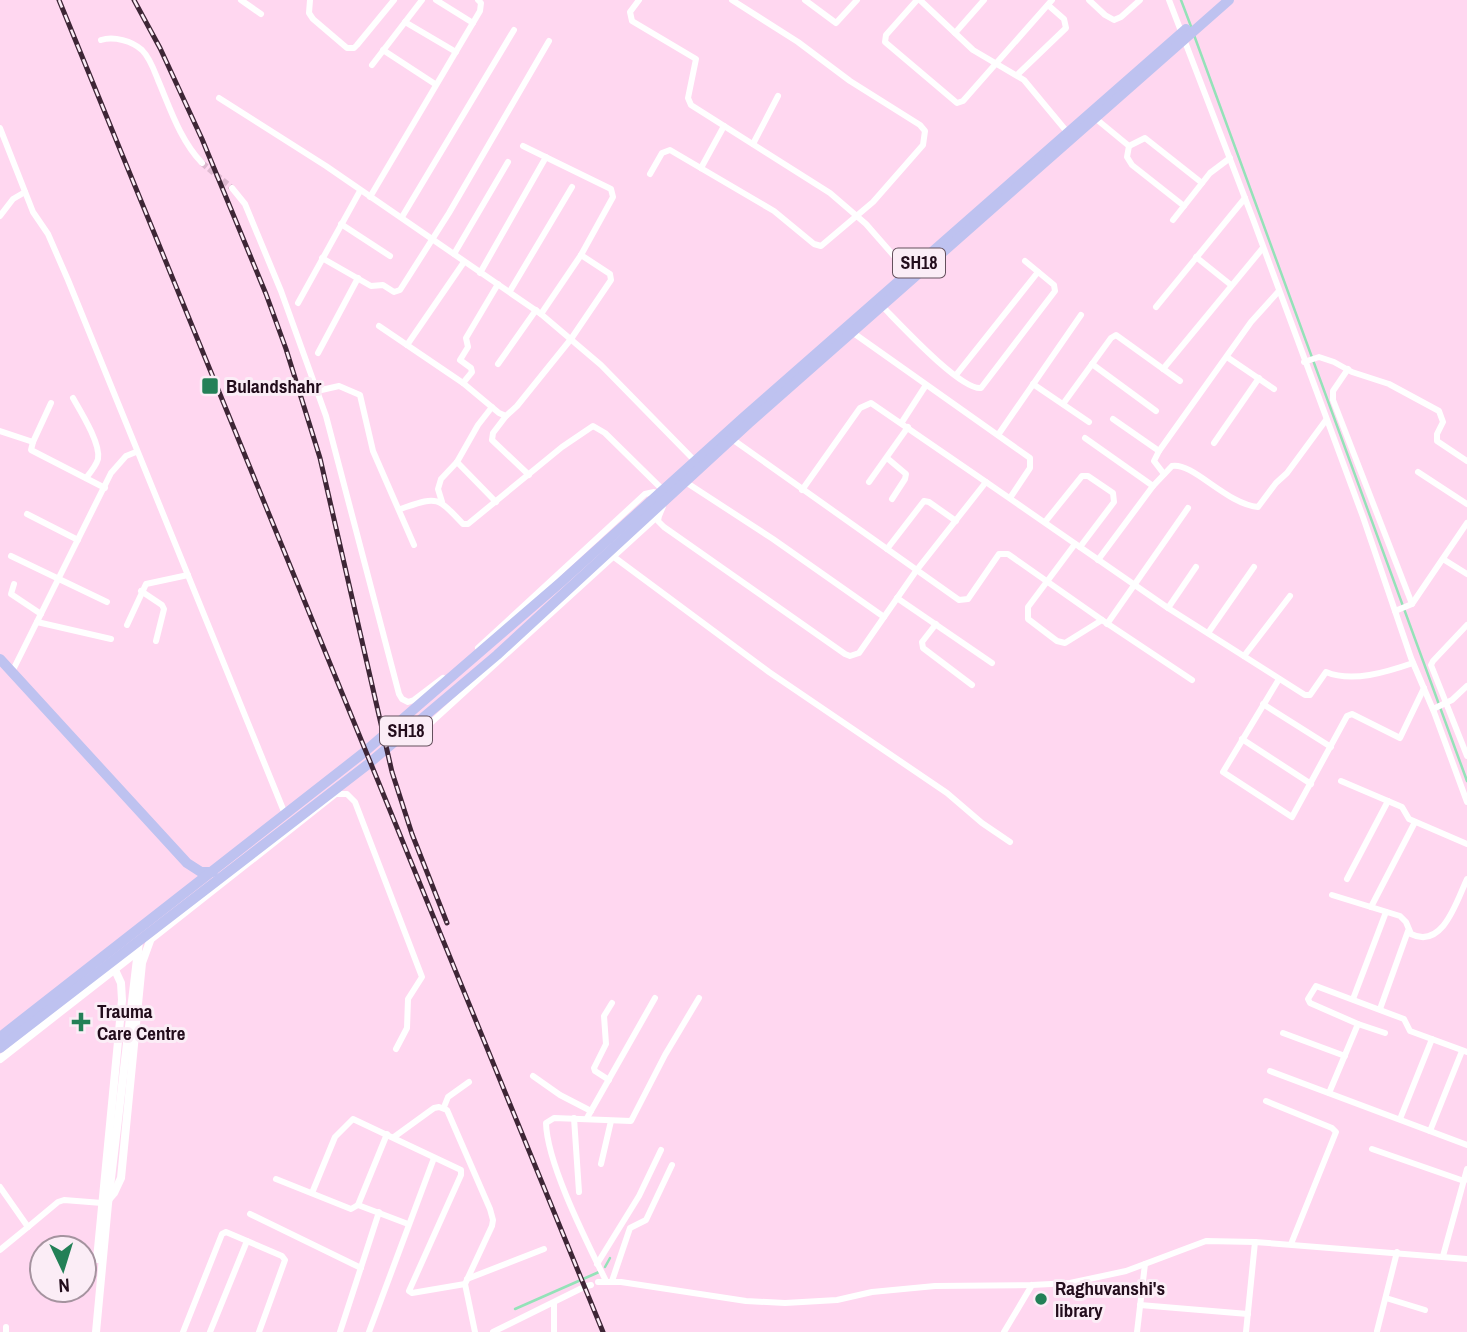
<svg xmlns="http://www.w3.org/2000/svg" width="1467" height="1332" viewBox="0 0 1467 1332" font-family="'Archivo Narrow',sans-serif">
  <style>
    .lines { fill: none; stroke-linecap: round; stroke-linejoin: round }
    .stream { stroke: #94e2b8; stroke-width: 2.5 }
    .minor-tunnel { stroke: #deb9d0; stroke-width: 6; stroke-dasharray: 6 3; stroke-linecap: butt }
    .minor { stroke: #fff; stroke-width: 6 }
    .tertiary { stroke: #fff; stroke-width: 8 }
    .primary { stroke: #bec2f0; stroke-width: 10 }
    .rail-casing { stroke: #3e2636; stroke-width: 5 }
    .rail { stroke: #fbedf6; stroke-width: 2.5; stroke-dasharray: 8; stroke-linecap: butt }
    .poi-dot { fill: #238057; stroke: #fbedf6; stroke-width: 2.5 }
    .labels { text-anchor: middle; stroke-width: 6; stroke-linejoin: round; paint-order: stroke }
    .shield { fill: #fbedf6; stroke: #64505d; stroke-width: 2 }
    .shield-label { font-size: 18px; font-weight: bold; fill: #230d1c }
    .poi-label { font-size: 19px; font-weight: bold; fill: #230d1c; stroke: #fbedf6; text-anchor: start }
  </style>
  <rect width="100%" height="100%" fill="#ffd7f0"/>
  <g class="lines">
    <g class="stream">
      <path d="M1181 0 1192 29"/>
      <path d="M1194 35 1467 781"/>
      <path d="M605 1267 610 1258"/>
      <path d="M515 1309 599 1272"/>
    </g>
    <path class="minor-tunnel" d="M202 163 232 188"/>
    <g class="minor">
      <path d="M241 0 261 14"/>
      <path d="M310 0 309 13 313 19 347 48H354L357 45 394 0"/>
      <path d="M436 0 473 23"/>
      <path d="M639 0 630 12 632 21 696 59 688 98 691 105 830 193 866 224 908 272"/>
      <path d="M805 0 836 23 857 0"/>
      <path d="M917 0 886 35 885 42 957 103 963 101 1052 0"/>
      <path d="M920 0 973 50 1024 80 1068 133"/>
      <path d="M1089 0 1105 15 1114 20 1121 17 1140 0"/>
      <path d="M1169 0 1253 219 1363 517 1411 658 1434 712 1467 802"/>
      <path d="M405 22 456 52"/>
      <path d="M955 33 984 0"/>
      <path d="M101 40C114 36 132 41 142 50 150 58 154 70 158 80 170 108 180 140 202 163"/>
      <path d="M383 50 435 84"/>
      <path d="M372 65 422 0"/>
      <path d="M1017 75 1066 28 1064 19 1048 5"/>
      <path d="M219 98 326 166 541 314 601 365 695 461"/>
      <path d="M1095 118 1129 146 1145 138 1202 183"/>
      <path d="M0 128 33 212 48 234 68 280 285 814"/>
      <path d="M753 144 778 96"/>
      <path d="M523 146 611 189 613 197 581 255 541 314"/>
      <path d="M1129 146 1127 157 1132 165 1184 206"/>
      <path d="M701 168 724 126"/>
      <path d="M650 174 662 153 670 150 774 211 814 244 821 246 873 202 923 145 925 131 920 125 850 81 798 42 732 0"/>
      <path d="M232 188 245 204 281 291 326 416 399 694 402 699 408 702 414 700 443 678"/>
      <path d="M370 197 480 11 481 3 478 0"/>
      <path d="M0 216 13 199 25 192"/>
      <path d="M402 217 514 30"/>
      <path d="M1173 220 1210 173 1230 158"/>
      <path d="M341 224 390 256"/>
      <path d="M454 254 508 162"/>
      <path d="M1196 257 1231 285"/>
      <path d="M322 258 371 286 383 285 394 292 400 290 449 213 549 41"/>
      <path d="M480 273 546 157"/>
      <path d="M510 291 572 187"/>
      <path d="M298 303 360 191"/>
      <path d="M882 306C899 323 960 390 981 388L1055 291 1054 285 1025 261"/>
      <path d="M1156 307 1245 198"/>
      <path d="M379 326 463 383 499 413 506 416 517 406 571 339 611 280 610 274 581 255"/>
      <path d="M852 332 1030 458V468L1010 498"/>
      <path d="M407 345 464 262"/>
      <path d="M318 353 358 278"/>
      <path d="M1227 357 1274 389"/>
      <path d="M1304 362 1319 357 1334 362 1352 372 1389 384 1439 411 1443 422 1437 434V441L1467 461"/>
      <path d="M498 364 536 310"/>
      <path d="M1092 364 1156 411"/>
      <path d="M1163 369 1262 249"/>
      <path d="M1348 369 1333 391V400L1412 604"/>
      <path d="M956 375 1038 272"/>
      <path d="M463 383 472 372 471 368 460 360 468 347 466 338 498 284"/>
      <path d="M1033 384 1089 422"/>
      <path d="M317 391 339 386 360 395 373 451 414 545"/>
      <path d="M73 398C81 412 101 444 98 459 96 466 90 473 86 478"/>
      <path d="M51 403 33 442 31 450 105 488"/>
      <path d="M1063 404 1111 338 1116 335 1180 381"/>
      <path d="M506 416 493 433 492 440 529 475"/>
      <path d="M1113 419 1159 451"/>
      <path d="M902 422 926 385"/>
      <path d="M0 431 33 442"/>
      <path d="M998 435 1081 315"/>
      <path d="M1085 438 1153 486"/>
      <path d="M732 439 959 600 968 599 999 554H1008L1102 620 1192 680"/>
      <path d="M1214 443 1259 378"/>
      <path d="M887 458 906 474 905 479 892 499"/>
      <path d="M457 462 496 502"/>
      <path d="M1418 472 1467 504"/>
      <path d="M1164 474 1154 461 1159 451 1251 322 1278 292"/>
      <path d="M684 481 773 539 884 617"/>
      <path d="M869 482 908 427"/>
      <path d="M986 482 1168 608 1305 695H1310L1326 672C1352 683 1387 672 1413 663"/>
      <path d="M442 502 438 489 441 479 457 462 478 425 492 407"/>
      <path d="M400 509C437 497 436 495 463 524H468L562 447 593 426 605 433 663 490"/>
      <path d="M27 514 78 540"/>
      <path d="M1045 522 1082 476H1088L1113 493 1114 502 1080 547"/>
      <path d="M1075 544 1028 607V619L1057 641 1065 643 1102 620"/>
      <path d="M887 549 924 501 929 502 956 521"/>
      <path d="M11 556 107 602"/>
      <path d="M614 557 769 672 947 793 982 823 1010 842"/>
      <path d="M1443 559 1467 574"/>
      <path d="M1098 560 1153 486 1172 466C1193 462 1226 504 1258 507L1276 483 1287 473 1326 420"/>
      <path d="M14 584 11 594 41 614"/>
      <path d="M141 591 162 605 164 609 156 641"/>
      <path d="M897 598 992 663"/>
      <path d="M1168 608 1196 567"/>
      <path d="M1395 611 1412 604 1467 523"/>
      <path d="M37 622 111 639"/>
      <path d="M936 624 922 642 923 648 972 685"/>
      <path d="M1107 624 1188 508"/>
      <path d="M127 625 146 584 188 575"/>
      <path d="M1467 625 1433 661 1431 665 1467 756"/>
      <path d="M1208 633 1254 567"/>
      <path d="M478 648 645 494 654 492C672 505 659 507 658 521L664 527 845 654 850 656 859 653 916 571 986 482 871 403 860 408 802 490"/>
      <path d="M1244 656 1290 596"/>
      <path d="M12 672 111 473 126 456 136 452"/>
      <path d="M1279 679 1223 772 1292 817 1347 716 1352 714 1400 738 1424 688"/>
      <path d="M1263 704 1331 747"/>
      <path d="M1433 709 1452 700 1467 686"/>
      <path d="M1242 739 1311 784"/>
      <path d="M412 740 658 516"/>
      <path d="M1341 781 1402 807 1409 819 1467 844"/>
      <path d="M1347 879 1388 801"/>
      <path d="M1332 895 1400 916 1406 922 1411 934C1443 950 1457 900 1467 879"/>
      <path d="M1371 907 1415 822"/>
      <path d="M150 941 336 794H347L355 802 422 977 408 999 407 1028 396 1049"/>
      <path d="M1353 999 1386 912"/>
      <path d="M1380 1009 1408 931"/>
      <path d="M1358 1024 1385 1033"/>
      <path d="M1283 1033 1345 1056"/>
      <path d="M1270 1071 1467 1145"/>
      <path d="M533 1076 560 1095 591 1111"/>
      <path d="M609 1080 595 1071 594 1068 606 1044 604 1016 612 1003"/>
      <path d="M1329 1093 1358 1024 1310 1003 1308 999 1316 986 1404 1019 1410 1031 1467 1052"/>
      <path d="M1266 1101 1332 1128 1336 1132 1291 1244"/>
      <path d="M444 1107 448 1097 469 1082"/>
      <path d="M574 1118 579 1192"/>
      <path d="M587 1118 655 998"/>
      <path d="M1400 1119 1432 1039"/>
      <path d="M1430 1131 1462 1051"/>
      <path d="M394 1137 434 1108 439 1107 447 1110 490 1209 493 1220 492 1226 465 1284 475 1332"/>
      <path d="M1372 1149 1464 1181"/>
      <path d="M601 1164 611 1121"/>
      <path d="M276 1179 351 1209 358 1205 408 1224"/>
      <path d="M0 1187 28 1227 58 1202 64 1200 102 1203"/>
      <path d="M312 1193 335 1137 353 1119 461 1170V1175L409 1291 412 1293 465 1284"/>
      <path d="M358 1205 387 1134"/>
      <path d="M250 1214 361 1268"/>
      <path d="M0 1250 28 1227"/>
      <path d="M1443 1256 1467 1169"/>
      <path d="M597 1264 639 1196 661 1150"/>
      <path d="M467 1279 544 1249"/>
      <path d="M606 1281C587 1242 547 1164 546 1123L554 1118 631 1121 665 1055 699 998"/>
      <path d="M612 1281 630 1228 646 1220 672 1165"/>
      <path d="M598 1282H621L746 1301 785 1303 837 1300 872 1292 935 1286 1032 1285 1070 1283 1126 1271 1206 1241 1255 1242 1467 1259"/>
      <path d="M587 1286 591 1285"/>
      <path d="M1386 1298 1425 1310"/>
      <path d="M554 1303V1332"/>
      <path d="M1140 1305 1248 1314"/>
      <path d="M1377 1331 1397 1252"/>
      <path d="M6 1332V1327"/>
      <path d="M183 1332 222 1234 226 1232 282 1256 285 1260 259 1332"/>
      <path d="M210 1332 247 1241"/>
      <path d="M340 1332 379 1212"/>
      <path d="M369 1332 434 1158"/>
      <path d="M493 1332 582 1288"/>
      <path d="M1004 1332 1032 1285"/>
      <path d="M1137 1332 1145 1264"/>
      <path d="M1246 1332 1255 1242"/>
    </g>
    <g class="tertiary">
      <path d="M0 1059 138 951"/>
      <path d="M108 1200 114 1193 121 1178 142 963 150 941"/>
      <path d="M97 1259 122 1000 121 983 115 970"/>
      <path d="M96 1332 108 1204 139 942"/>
    </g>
    <g class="primary">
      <path d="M0 659 187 863 201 872H213"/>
      <path d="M0 1037 362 754 560 583 744 417 1186 29"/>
      <path d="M0 1048 367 765 497 655 749 423 1229 0"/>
    </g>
    <g class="rail-casing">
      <g id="rail">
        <path d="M59 0 603 1332"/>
        <path d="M134 0 160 48 202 139 266 294 286 349 320 458 392 772 412 834 447 923"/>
      </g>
    </g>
    <use href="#rail" class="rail"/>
  </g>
  <g class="poi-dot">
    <rect x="201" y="377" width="18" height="18" rx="3.5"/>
    <path d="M77.5 1011.5h7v7h7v7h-7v7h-7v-7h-7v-7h7z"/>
    <circle cx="1041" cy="1299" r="7"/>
  </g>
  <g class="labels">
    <g class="shield">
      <rect x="893" y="248.5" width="52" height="29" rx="5"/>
      <rect x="380" y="716.5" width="52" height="29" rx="5"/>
    </g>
    <g class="shield-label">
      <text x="919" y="269">SH18</text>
      <text x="406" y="737">SH18</text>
    </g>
    <g class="poi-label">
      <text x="226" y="393">Bulandshahr</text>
      <text x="97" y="1018">Trauma<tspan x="97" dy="22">Care Centre</tspan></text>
      <text x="1055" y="1295">Raghuvanshi's<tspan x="1055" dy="22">library</tspan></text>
    </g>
  </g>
  <g transform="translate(63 1269) rotate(176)"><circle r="33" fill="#fbedf6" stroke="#a5939f" stroke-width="2"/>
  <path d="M0-5L12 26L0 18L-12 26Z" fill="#238057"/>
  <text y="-10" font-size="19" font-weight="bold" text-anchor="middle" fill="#230d1c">N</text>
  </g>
</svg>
